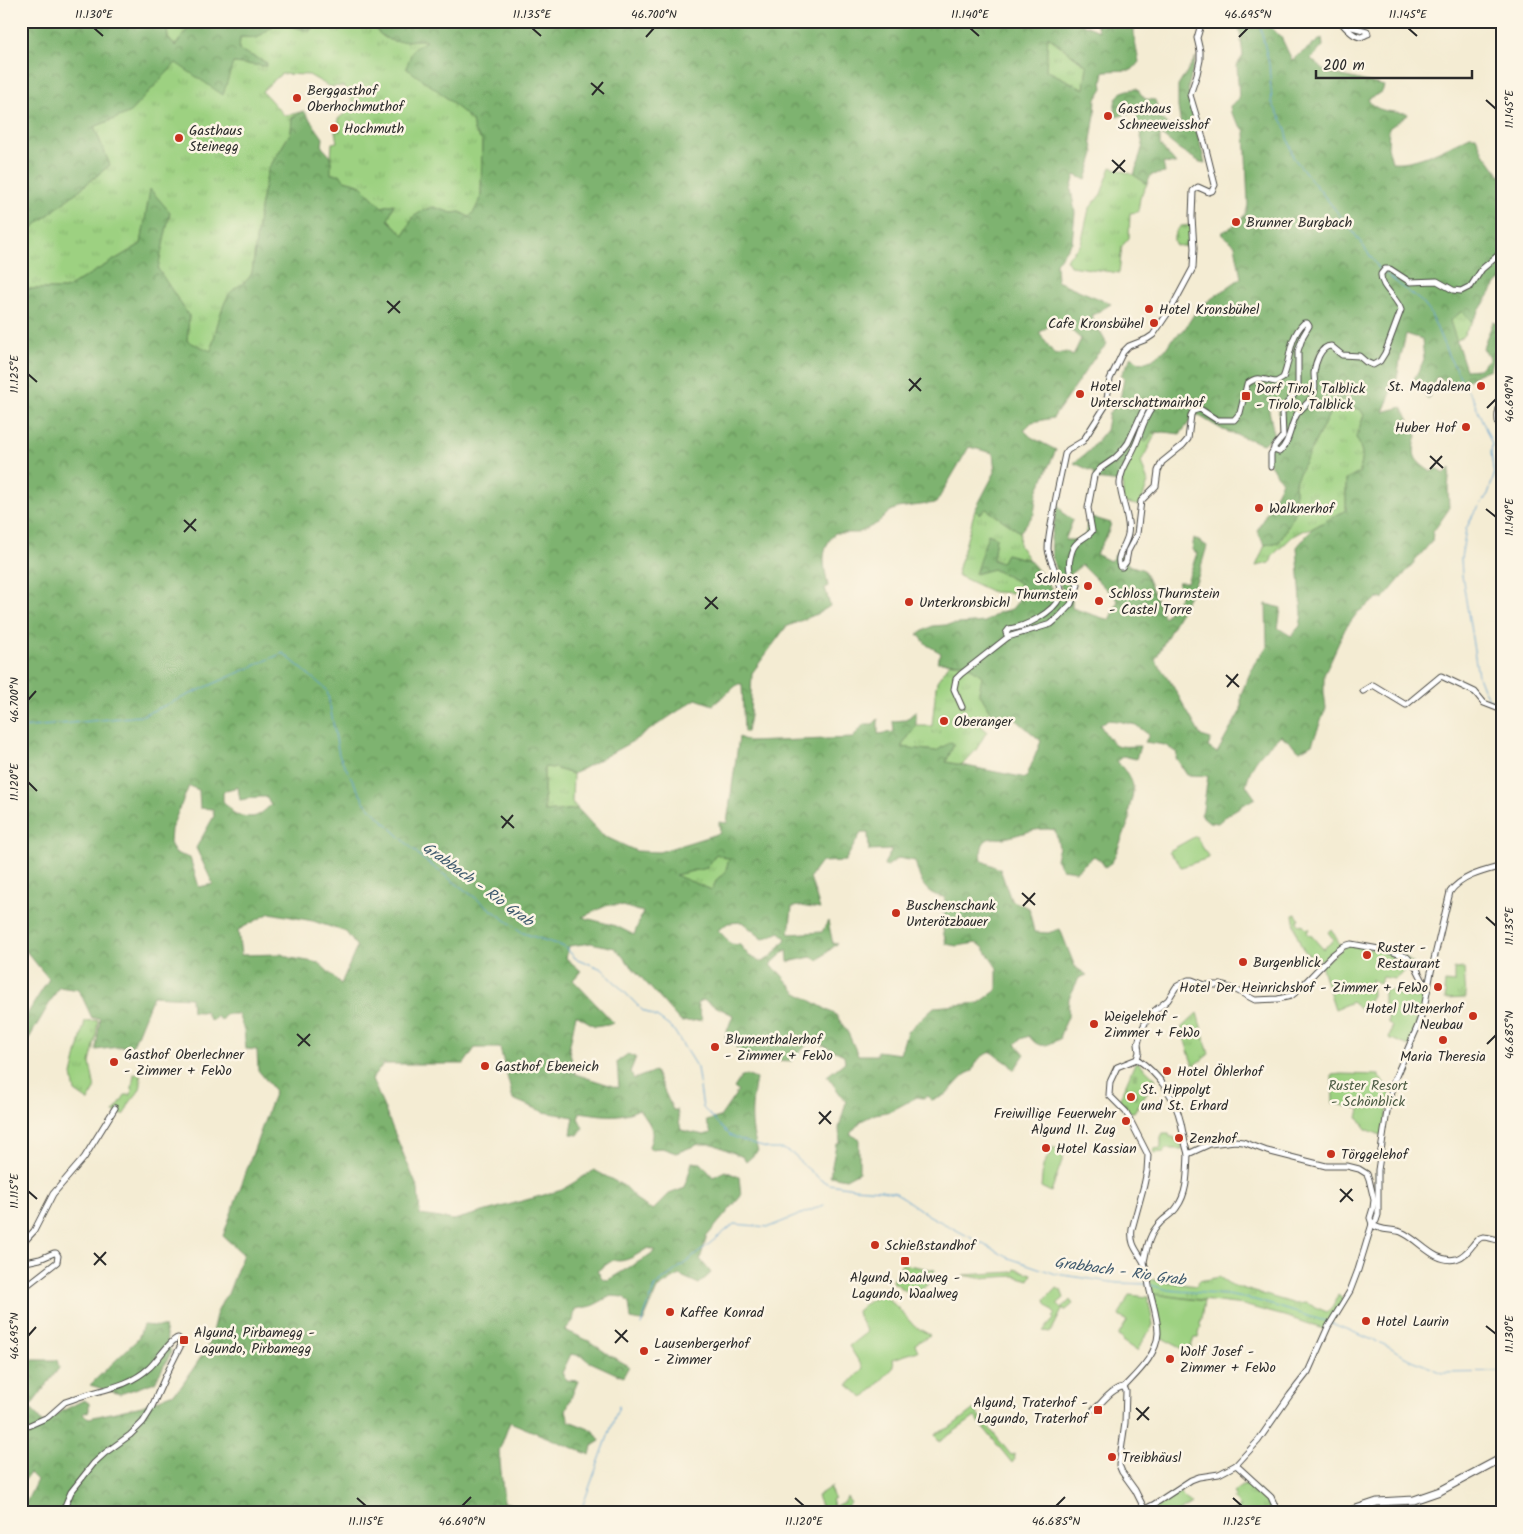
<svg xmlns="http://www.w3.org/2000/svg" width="1523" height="1534" viewBox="0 0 1523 1534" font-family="Kalam,sans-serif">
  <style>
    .grass { fill: url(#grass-tufts); stroke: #647e56 }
    .forest { fill: url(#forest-crowns); stroke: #546f4d; fill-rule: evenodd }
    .cemetery { fill: url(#cemetery-stones); stroke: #647e56 }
    .garden { fill: #9dd181; stroke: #647e56 }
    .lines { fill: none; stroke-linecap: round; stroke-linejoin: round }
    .stream { stroke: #5ea1d2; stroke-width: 1 }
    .minor-casing { stroke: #494844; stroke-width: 7 }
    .major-casing { stroke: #494844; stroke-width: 9 }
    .minor { stroke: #fff; stroke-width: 5 }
    .major { stroke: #fff; stroke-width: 7 }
    .ticks { fill: none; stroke: #2b2b2b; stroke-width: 2 }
    .poi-dot { fill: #c8321e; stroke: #fcf5e5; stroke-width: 2 }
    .labels { text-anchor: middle; stroke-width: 5; stroke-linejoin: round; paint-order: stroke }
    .poi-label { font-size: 14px; fill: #2b2b2b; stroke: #fcf5e5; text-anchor: start }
    .park-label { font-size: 14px; fill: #4d5d45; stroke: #fcf5e5 }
    .water-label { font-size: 15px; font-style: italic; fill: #3f5a6e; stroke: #fcf5e5 }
    .neatline { fill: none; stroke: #2b2b2b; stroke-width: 2 }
    .ticks-label { font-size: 12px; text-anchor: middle; fill: #2b2b2b }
  </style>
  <defs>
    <pattern id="grass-tufts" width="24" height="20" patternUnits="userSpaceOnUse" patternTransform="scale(1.25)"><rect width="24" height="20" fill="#9dd181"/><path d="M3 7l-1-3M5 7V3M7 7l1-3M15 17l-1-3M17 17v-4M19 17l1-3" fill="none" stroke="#87b470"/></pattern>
    <pattern id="forest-crowns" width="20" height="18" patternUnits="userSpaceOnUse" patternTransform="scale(1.25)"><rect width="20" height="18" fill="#7eb36f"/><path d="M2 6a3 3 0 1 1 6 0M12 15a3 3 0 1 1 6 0" fill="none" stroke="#67925b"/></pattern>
    <pattern id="cemetery-stones" width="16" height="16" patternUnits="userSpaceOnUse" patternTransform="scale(1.25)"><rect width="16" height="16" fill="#9dd181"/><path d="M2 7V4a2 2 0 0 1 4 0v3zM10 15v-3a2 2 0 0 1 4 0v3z" fill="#87b470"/></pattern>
  </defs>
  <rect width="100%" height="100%" fill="#fcf5e5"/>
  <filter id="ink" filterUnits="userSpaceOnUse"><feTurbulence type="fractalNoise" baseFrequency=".02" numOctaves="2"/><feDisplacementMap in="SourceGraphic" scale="10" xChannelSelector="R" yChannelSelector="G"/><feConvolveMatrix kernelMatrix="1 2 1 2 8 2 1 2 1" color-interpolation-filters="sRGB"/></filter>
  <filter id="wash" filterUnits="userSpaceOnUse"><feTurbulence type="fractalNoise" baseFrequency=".0096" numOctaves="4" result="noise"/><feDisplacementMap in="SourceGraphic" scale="20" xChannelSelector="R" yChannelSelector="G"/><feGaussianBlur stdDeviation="1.12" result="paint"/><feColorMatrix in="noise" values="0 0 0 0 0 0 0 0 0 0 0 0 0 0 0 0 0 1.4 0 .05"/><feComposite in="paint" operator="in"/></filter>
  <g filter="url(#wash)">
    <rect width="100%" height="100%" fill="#f4ecd3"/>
    <g class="grass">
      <path d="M166 21H185L188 29 175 46 168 38Z"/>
      <path d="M321 21 333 24 335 21H369C373 29 385 40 394 41 405 43 415 38 427 41L441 93 472 121 474 131 482 141 481 197 474 212 469 217 460 212 452 213 434 207 424 210 413 217 404 235 388 219 394 204 382 207 359 184 344 180 330 174 332 143 337 142 335 131 338 130 340 131V129L338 119 355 105 343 86 330 87 309 75 281 74 262 91 285 116 304 111 292 118 291 132 268 170 260 208 252 273C246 285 240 283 232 292 221 302 215 336 211 352L187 341 189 316 157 269 170 213 151 190 141 244 65 289H21V231L31 229 110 165 94 127 129 113 176 63H233L266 66 267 63 239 50 240 37 257 38 278 22 309 31Z"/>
      <path d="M1047 36 1087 66 1084 89 1046 70Z"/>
      <path d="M1111 167 1134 175 1147 184 1140 198 1138 212 1130 213 1129 238 1122 246 1119 273 1070 266 1066 259 1081 244 1089 209 1101 194Z"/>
      <path d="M1462 311 1472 322 1463 336 1456 341 1450 321Z"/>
      <path d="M1338 397 1348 407 1360 409 1364 415 1356 437C1363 451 1364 458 1359 473L1346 480V510L1313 528 1304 530 1293 536 1273 555 1270 563 1256 566 1265 545 1279 542 1295 513V481Z"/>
      <path d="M986 509 1020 532 1019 545 1029 560 1006 554 1001 563 993 559 996 537 975 573 993 569 1020 583 1019 600 1016 593 993 592 957 575 975 510 980 514Z"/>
      <path d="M950 663H964L983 676 979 692 992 715H983L982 727 987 731 976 750 962 765 946 762 954 744 936 751 901 747 916 726H932L936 687 937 681Z"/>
      <path d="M544 767 554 768 573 774 572 802 578 809 544 812Z"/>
      <path d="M716 853 729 859 725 873 717 879 712 890 674 875 707 868Z"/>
      <path d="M1464 968 1466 998 1445 999 1446 993 1444 992 1445 982 1454 983V969Z"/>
      <path d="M1197 1013 1209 1054 1194 1066 1191 1060 1181 1028Z"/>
      <path d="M98 1020 96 1037 90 1063 95 1089 88 1101 75 1092 72 1075 85 1021Z"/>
      <path d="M1015 1269 1032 1274 1029 1280 1015 1276 979 1278 963 1275 1014 1272Z"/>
      <path d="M1219 1277 1231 1285 1296 1304 1306 1303 1327 1312C1334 1308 1336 1302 1338 1295L1345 1301 1326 1330 1288 1317 1243 1305 1153 1294 1149 1279 1196 1286 1199 1281Z"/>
      <path d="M974 1409 1011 1455 1014 1454 1015 1459 1012 1463 975 1417 939 1442 935 1434 949 1428Z"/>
      <path d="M1248 1482C1257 1491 1272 1498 1270 1513L1231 1512 1239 1506 1233 1498 1236 1497 1233 1493Z"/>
    </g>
    <g class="forest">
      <path d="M21 21H166L168 38 175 46 188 29 185 21H321L309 31 278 22 257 38 240 37 239 50 267 63 266 66 233 63 223 95 176 63 129 113 94 127 110 165 31 229 21 231Z"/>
      <path d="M369 21H1076L1099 31 1095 21H1134V37L1139 62 1132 70 1104 71 1102 82 1103 88 1096 99 1095 115 1091 140 1094 153 1086 180 1075 175 1071 189 1075 213 1072 242 1056 263 1057 281 1111 304 1091 316 1107 344 1095 357 1053 418 1032 422 1024 430 1031 437 1056 450 1037 492 1034 514 1020 532 986 509 980 514 975 510 995 472 993 453 969 447 936 503 897 508 889 512 878 523 858 533H835C819 551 824 565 828 586L825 588 830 606 819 613 786 627 752 673 750 716 747 732H744L742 684H738L713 705 696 699 633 741 573 774 554 768 544 767V812L578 809 602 835 636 851 659 852 720 833 719 822 727 823 739 737 749 742 853 738 864 724H873L878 719V734L894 732 893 721 906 720 916 711V726L901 747 936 751 951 742 954 744 946 762 1026 778 1041 741 1012 716 992 715 979 692 982 676 964 663 937 662 941 653 927 645 918 634 932 626 985 622 1000 612 1012 609 1019 600 1020 583 993 569 975 574 988 534 996 537 993 560 1001 563 1006 554 1029 560 1044 577 1057 597 1063 593 1052 558 1051 537 1058 505 1064 514 1073 520 1065 540H1076L1086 535 1087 517H1091L1111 523 1108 533 1096 554 1110 561 1118 552 1129 565 1144 570 1164 618 1180 597 1178 582H1187L1197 553 1192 550 1194 538 1207 546 1197 580 1155 660 1170 681 1201 736 1211 739 1208 747 1217 753 1241 710V694L1254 664 1267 647 1266 604 1281 608 1278 628 1291 636 1300 626 1302 615 1297 547 1313 528 1346 510V480L1359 473C1364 458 1363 451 1356 437L1364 415 1360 409 1348 407 1338 397 1295 481V513L1279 542 1265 545 1257 531 1282 482 1265 457 1271 446 1280 436V418L1277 404 1271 401 1268 406 1274 434 1263 444 1223 430 1196 414 1180 434 1164 432 1152 433 1120 482 1095 479 1094 472 1074 463 1089 451 1106 430 1109 413 1120 400 1124 378 1121 375 1132 356 1139 363 1152 360 1165 350 1172 339 1184 330 1198 308 1241 278 1235 245 1221 233C1233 226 1246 220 1248 205L1245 131 1231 113 1230 106 1239 99 1237 65 1243 56 1240 31 1238 23 1235 21H1265L1281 37 1292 60 1322 38 1323 46 1311 59 1326 72 1384 86 1382 92 1368 99C1373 112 1395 112 1407 113L1408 115 1389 128 1388 147 1392 162C1419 164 1446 147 1470 136H1476L1483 153 1490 161 1502 178V279L1497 283 1472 322 1462 311 1450 321 1466 370 1479 369 1490 358 1483 348 1493 322 1502 327V346L1496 347 1490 369 1478 374 1459 386 1436 377 1428 400 1414 379 1424 360 1422 339 1406 334 1400 360 1397 378 1383 412 1402 407 1417 436C1411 457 1414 460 1431 472L1437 468 1444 474 1450 468 1448 488 1449 509 1433 532 1432 541 1384 598 1377 599 1358 612 1345 629 1324 675V692L1326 708 1312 744 1300 751 1281 735C1263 752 1252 759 1246 785L1255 798 1228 814 1218 823 1209 822 1201 815 1203 810 1208 776 1187 775 1176 758 1177 753 1165 745 1145 742 1149 735 1136 725 1118 721 1107 720 1100 725C1115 748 1113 747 1140 746L1136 759 1123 756 1117 761C1121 767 1128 773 1131 780 1138 793 1125 808 1130 819L1114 858 1112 862 1105 867 1100 860 1094 856 1076 871 1062 869 1056 859 1059 847 1055 830C1037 826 1021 835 1004 838 999 839 992 837 988 839 980 843 981 854 982 861L1000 869 1011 900 1029 908 1034 932 1048 933 1060 929 1075 967 1087 975 1079 978 1069 998 1068 1017 1060 1035 1061 1038C1047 1046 1039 1050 1029 1036L1021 1039 1016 1044 1025 1054 1014 1070 1009 1064 992 1052C980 1056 977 1059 973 1071 957 1075 952 1098 931 1100L927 1096 923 1098 917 1097 891 1111 875 1114 861 1121 850 1134 859 1139V1172L846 1179 830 1176 836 1145 840 1142 839 1128 846 1102 827 1076 845 1062 844 1055 811 1040 792 1061 749 1059 725 1037 733 1015 703 1000 697 1003 702 1020 681 1022 615 948 591 943 569 946 566 958 581 971 573 980 614 1023 595 1026 576 1015 569 1049 575 1074 619 1088 617 1062 628 1054 636 1057 630 1072 634 1079 655 1071 673 1110H677L681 1130 704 1135 711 1133 706 1121 720 1117 738 1091 734 1088 741 1077 746 1075 756 1079C751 1105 749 1125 758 1151L746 1162 743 1157 713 1144H699L676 1153 662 1148 650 1149 649 1146C657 1129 648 1122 639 1109 620 1119 600 1115 580 1112L578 1118 583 1128 578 1135 571 1134 574 1117 544 1112 513 1099 500 1048H475L464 1064H383L372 1079 418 1189 420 1215 454 1220 562 1190 594 1170 624 1186 640 1203 653 1210 669 1194 685 1188 692 1162 701 1163 713 1177 725 1171 739 1177 741 1196 707 1236 700 1259 711 1273 699 1284 679 1275 657 1289 643 1322 631 1319 629 1303 624 1297 611 1296 592 1306 575 1309 573 1321 565 1330 589 1341 609 1355 629 1366 623 1377 588 1361 582 1356 571 1354 562 1373 567 1380 578 1381 566 1410 569 1421 594 1431 600 1441 592 1446 590 1455 510 1422 499 1451 504 1502 515 1505 516 1513H21V1500L26 1503 37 1480 30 1473 24 1481 21 1478V1360H57L59 1368 30 1407 43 1424 64 1410 84 1400 89 1403V1411L82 1414 89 1418 142 1406 174 1393 181 1387 209 1345 216 1315 224 1298 228 1294 243 1254 223 1236 275 1091 258 1070 257 1050 246 1049 244 1030 238 1014H226L221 1020 216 1016 213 1020 209 1019 205 1011C200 1013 197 1011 192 1012L191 998 153 996 133 1045 96 1050 100 1018H92L79 990 59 987 24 1047 21 1046V1024L49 979 21 945V289H65L141 244 150 189 170 212 158 269 189 316 187 341 211 351C215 336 221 302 232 291 240 283 246 285 252 273L260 208 268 170 291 132 292 118 304 111 323 138 322 147 331 157V174H340L344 180 359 184 382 207 394 204 388 220 404 235 413 217 424 210 434 207 452 213 460 212 469 217 474 212 481 197 482 141 474 131 472 121 441 93 406 68 413 49 426 41C414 38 404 43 393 41 385 40 373 28 369 21ZM1048 36 1087 66 1084 89 1046 70ZM1058 319 1081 339 1073 356 1066 352 1055 355 1039 333ZM1082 565 1118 601 1109 620 1072 608V587L1070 574ZM189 786 199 790 200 808 213 809 214 816 196 848 213 884 199 887 190 858 175 853 170 843 171 829ZM238 787 240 800 257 797H267L271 805C255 819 256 818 235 815L223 801V793L226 790ZM861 833H868L869 851 892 850 884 864 886 867 898 858 915 861C920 879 923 895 945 897L943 930 946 944 957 946 976 943 983 947 997 968V990L979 1003 934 1007 907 1032 900 1054 877 1051V1055H858L848 1033 836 1015 796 992 779 972 770 965 787 949 788 962 811 957 818 960 838 943 833 944 828 921 822 932 789 934 792 907 800 906 820 909 810 877 821 862 845 861ZM716 854 729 859 725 873 717 879 712 890 675 875 707 868ZM608 905H619L643 912 634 935 616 926 582 917ZM270 913 313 921 346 932 357 947 341 984 319 963 291 958 281 954 241 955 238 930ZM742 922 763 939 780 932 786 939 771 957 762 962 749 956 740 945 731 944 718 930 728 923ZM648 1248 655 1251 645 1258 608 1280 603 1279 597 1271 613 1260C625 1264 638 1254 648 1248Z"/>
      <path d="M1196 57 1188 88 1193 116 1205 163 1200 162 1179 149 1160 134V145L1176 164 1163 163 1165 173 1151 175 1147 184 1134 175 1143 145 1135 111 1117 117C1111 100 1118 89 1137 89L1145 99 1155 100 1161 118 1177 134 1182 132 1178 107V86Z"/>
      <path d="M143 1325 164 1327 171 1353 155 1382 120 1394 90 1385 138 1339Z"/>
    </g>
    <g class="cemetery">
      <path d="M1190 225 1192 233 1191 244H1187V247L1175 245C1172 236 1175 232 1181 226Z"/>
      <path d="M1138 1062 1156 1079 1134 1112H1129L1119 1100 1135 1063Z"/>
    </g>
    <g class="garden">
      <path d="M1152 433H1156L1141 462 1148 482 1140 506 1123 502 1122 473 1138 438 1146 442Z"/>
      <path d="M1196 836 1209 858 1181 867C1178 860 1173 858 1169 851Z"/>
      <path d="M1296 914 1299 919 1297 921 1299 925 1302 924 1306 929 1309 928 1310 929 1307 932 1309 935 1310 934 1323 949 1334 940 1328 932 1331 929 1341 946 1323 960C1319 958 1315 958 1311 956 1298 950 1295 927 1293 915Z"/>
      <path d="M1347 945 1401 954 1414 964 1395 979 1382 977 1380 984 1371 979 1372 995 1366 1006 1359 1008 1352 1002 1335 1009 1321 965Z"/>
      <path d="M1388 989 1399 995 1425 998 1409 1046 1389 1038 1392 1027 1388 1023V1014L1384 1007V991Z"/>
      <path d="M134 1074 140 1075C144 1091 136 1093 129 1104 127 1108 126 1112 123 1115L114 1112 125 1095H131Z"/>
      <path d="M1341 1074 1379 1075V1077L1387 1086 1392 1087 1383 1136 1366 1129 1358 1118 1360 1109 1333 1103 1332 1075Z"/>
      <path d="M1163 1133H1169L1170 1137H1174L1175 1140H1178L1179 1144H1182V1149H1165L1164 1152 1154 1153V1149L1161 1148V1137Z"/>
      <path d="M1053 1147 1065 1152 1051 1192 1041 1187 1043 1166Z"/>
      <path d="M902 1264 935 1270 927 1285 913 1296 892 1281Z"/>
      <path d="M1056 1288 1061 1290 1064 1298 1057 1304 1062 1309 1070 1300 1073 1304 1066 1310H1062L1051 1332 1043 1331 1054 1319 1052 1317 1055 1314 1046 1304 1045 1300Z"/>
      <path d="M883 1294 898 1308 914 1326 930 1335 915 1344 918 1351 893 1359 894 1367 864 1398 848 1385 863 1368 849 1346 867 1332 858 1316 857 1311 870 1300 878 1298Z"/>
      <path d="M1153 1294 1204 1301 1200 1325 1201 1326 1198 1338H1194L1191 1347 1181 1348 1162 1338Z"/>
      <path d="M1129 1295 1148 1297 1153 1325 1137 1351 1122 1341 1123 1339 1118 1336 1127 1321 1119 1316Z"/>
      <path d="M832 1486 830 1489 834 1498 831 1500 834 1507 845 1501 847 1497 851 1503C842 1513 835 1514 823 1511L817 1496Z"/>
      <path d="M1178 1491 1191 1504 1178 1513H1142L1154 1507Z"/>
    </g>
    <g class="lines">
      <g class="stream">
        <path d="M977 21H980"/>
        <path d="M1259 21 1269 64 1272 103 1285 126 1293 157 1354 233 1380 270"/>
        <path d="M1383 272 1422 302 1430 312 1449 357 1474 401 1492 444 1491 453 1494 476 1488 494 1473 515 1466 529 1461 558 1462 575 1478 676 1483 689 1489 699 1502 703"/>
        <path d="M21 728 141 716 283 653 327 690 339 755 365 803 423 859 523 933 562 946 566 948 575 958 602 969 642 1010 658 1018 673 1029 697 1068 703 1108 729 1135 752 1144 770 1149H782L795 1155 800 1162 821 1180 829 1184 854 1188 882 1190 896 1193 928 1215 1009 1258 1056 1274 1118 1283 1147 1284"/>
        <path d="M1151 1285 1168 1290 1227 1295 1255 1300 1328 1322"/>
        <path d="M1331 1323 1390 1347 1405 1357 1443 1373 1502 1372"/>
        <path d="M641 1325 655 1286 693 1257 734 1224 769 1227 824 1205"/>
        <path d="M580 1513 619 1406"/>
      </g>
    </g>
  </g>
  <g filter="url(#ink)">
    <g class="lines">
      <g class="minor-casing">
        <g id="minor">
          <path d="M1340 21C1344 26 1353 36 1360 37 1362 37 1365 35 1368 34L1367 31 1352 27 1347 21"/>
          <path d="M1502 401C1497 411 1496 422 1502 432"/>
          <path d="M1271 467V454L1274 449"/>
          <path d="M1008 637 1006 633 1009 629C1025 627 1053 613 1060 597 1065 585 1049 563 1048 549 1048 537 1051 526 1053 514 1056 494 1061 474 1065 454L1068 450 1083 441 1106 405 1110 379 1123 352 1129 346 1147 339 1153 335 1172 307 1193 268 1194 248 1192 217 1193 191 1198 187 1209 192 1212 191 1215 185 1205 145 1190 95 1197 74 1200 60V51L1197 38 1202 21"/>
          <path d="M1363 691 1373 685 1406 705 1441 676 1475 692 1484 703 1502 710"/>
          <path d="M962 707 954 689 956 679 961 674 1008 637 1051 624 1059 617 1071 604 1078 585C1075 581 1071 576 1070 571 1068 564 1071 549 1076 544 1081 538 1088 537 1092 531L1088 508 1094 476 1101 468 1114 459 1121 452 1128 443 1146 404 1152 405V408C1143 420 1141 433 1135 446 1130 458 1119 472 1120 485 1121 500 1131 520 1128 534 1126 546 1115 555 1120 567H1122L1126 562 1128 551 1137 534 1141 501 1156 486 1158 471 1162 462 1183 445 1188 439 1191 415 1193 411 1200 409 1217 420H1234L1240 413 1247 384C1259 374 1264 381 1276 382L1283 378C1291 360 1288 338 1304 323H1307L1309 326 1303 336 1298 351V387L1293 396 1283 408 1282 413 1283 436 1274 447V450L1279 452C1290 443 1290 425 1297 414 1302 407 1312 401 1314 393 1316 387 1314 380 1314 373 1315 364 1320 346 1331 346L1342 355 1359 356 1366 362 1373 365 1380 361 1385 353 1401 310C1397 297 1380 287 1381 274L1385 269H1390L1410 282 1437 281 1453 290 1461 291 1471 286 1482 269 1502 252"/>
          <path d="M1137 1059C1159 1074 1175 1097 1181 1123 1183 1134 1185 1144 1188 1154L1210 1144 1235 1141 1243 1142 1267 1151 1326 1166H1347L1359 1169 1367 1174 1369 1179 1374 1200 1373 1208 1370 1218 1372 1224"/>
          <path d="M1372 1224C1379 1231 1392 1229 1401 1232 1419 1239 1434 1264 1456 1259 1470 1255 1474 1238 1483 1237 1489 1237 1496 1240 1502 1241"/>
          <path d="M21 1245 34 1231 53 1194 84 1158 115 1108"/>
          <path d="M1144 1262C1147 1247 1149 1234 1160 1223 1165 1217 1173 1214 1177 1207 1188 1192 1187 1172 1188 1154"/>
          <path d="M21 1263 40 1259 54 1253H56L58 1256 57 1262 21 1290"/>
          <path d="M1124 1387C1138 1372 1157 1355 1158 1333 1158 1319 1153 1304 1150 1291 1148 1283 1147 1267 1143 1261 1136 1249 1130 1244 1132 1229L1144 1185 1147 1171 1148 1155 1126 1112 1109 1095 1110 1082 1117 1067 1137 1059 1139 1052 1138 1044 1141 1032 1146 1021 1153 1012 1168 1000 1176 987 1188 980H1192L1205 985H1221L1234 989 1255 1000 1278 999 1291 996 1296 992 1331 956 1344 946 1351 944 1390 951 1407 957 1416 967 1427 989"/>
          <path d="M1124 1387 1126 1391 1125 1423 1119 1465 1122 1472 1135 1490 1144 1508H1147L1153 1505 1191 1480 1199 1477 1219 1474 1236 1465 1271 1497 1275 1506 1274 1513"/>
          <path d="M1094 1409 1097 1407C1104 1400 1114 1387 1124 1387"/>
          <path d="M21 1429 48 1417 65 1402 71 1400C98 1389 126 1389 149 1368 157 1361 170 1340 178 1338L180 1340 181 1345 166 1375 150 1411 143 1422 130 1435 105 1453 94 1463 71 1492 62 1513"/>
          <path d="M1236 1465 1258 1441 1290 1395 1308 1372 1328 1327 1350 1291 1358 1270 1372 1224 1376 1221 1378 1215V1170L1388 1105 1393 1083 1417 1028 1424 1008 1431 972 1450 892C1461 876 1484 871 1502 866"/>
        </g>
      </g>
      <g class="major-casing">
        <path id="major" d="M1344 1513 1377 1502 1414 1500 1440 1491 1502 1458"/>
      </g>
      <use href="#minor" class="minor"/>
      <use href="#major" class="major"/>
    </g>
  </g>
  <path class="ticks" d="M94 28 103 36M532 28 541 36M970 28 979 36M1408 28 1417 36M646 37 654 28M1239 37 1248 28M591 83 604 94M592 95 603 82M1486 100 1496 109M1112 160 1125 172M1113 173 1125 160M387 301 400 313M388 313 400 301M28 374 37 382M909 379 921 391M909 391 921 378M1487 408 1496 399M1430 456 1443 468M1430 469 1442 456M1486 509 1496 517M184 520 196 531M184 532 196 519M705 597 718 609M705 609 717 597M1226 675 1239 687M1227 687 1238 674M28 700 36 691M28 782 37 791M501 816 514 828M502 828 513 815M1022 893 1035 905M1023 906 1035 893M1486 917 1496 926M297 1034 310 1046M1487 1044 1496 1035M298 1046 310 1034M819 1112 831 1124M819 1124 831 1111M1340 1189 1353 1201M28 1191 37 1199M1340 1202 1352 1189M94 1253 106 1265M94 1265 106 1252M1486 1326 1496 1334M615 1330 628 1342M28 1336 36 1327M615 1343 627 1330M1136 1408 1149 1420M1137 1420 1149 1407M357 1498 366 1506M795 1498 804 1506M1233 1498 1242 1506M462 1506 471 1497M1056 1506 1065 1497"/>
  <g class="poi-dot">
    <circle cx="297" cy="98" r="5"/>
    <circle cx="1108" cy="116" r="5"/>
    <circle cx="334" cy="128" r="5"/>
    <circle cx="179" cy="138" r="5"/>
    <circle cx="1236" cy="222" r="5"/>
    <circle cx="1149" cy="309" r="5"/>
    <circle cx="1154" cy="323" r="5"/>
    <circle cx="1481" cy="386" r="5"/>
    <circle cx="1080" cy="394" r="5"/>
    <rect x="1241" y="391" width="10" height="10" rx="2.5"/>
    <circle cx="1466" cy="427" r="5"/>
    <circle cx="1259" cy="508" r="5"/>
    <circle cx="1088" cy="586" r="5"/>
    <circle cx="1099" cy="601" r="5"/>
    <circle cx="909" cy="602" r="5"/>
    <circle cx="944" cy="721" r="5"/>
    <circle cx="896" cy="913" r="5"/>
    <circle cx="1367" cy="955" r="5"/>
    <circle cx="1243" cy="962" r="5"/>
    <circle cx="1438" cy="987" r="5"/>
    <circle cx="1473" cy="1016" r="5"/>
    <circle cx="1094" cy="1024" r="5"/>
    <circle cx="1443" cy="1040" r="5"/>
    <circle cx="715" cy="1047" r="5"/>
    <circle cx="114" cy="1062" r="5"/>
    <circle cx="485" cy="1066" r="5"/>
    <circle cx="1167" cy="1071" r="5"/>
    <circle cx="1131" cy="1097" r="5"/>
    <circle cx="1126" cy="1121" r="5"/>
    <circle cx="1179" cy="1138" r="5"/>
    <circle cx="1046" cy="1148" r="5"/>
    <circle cx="1331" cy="1154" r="5"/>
    <circle cx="875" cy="1245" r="5"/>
    <rect x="900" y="1256" width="10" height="10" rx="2.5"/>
    <circle cx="670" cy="1312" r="5"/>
    <circle cx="1366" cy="1321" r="5"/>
    <rect x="179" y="1335" width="10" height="10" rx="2.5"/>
    <circle cx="644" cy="1351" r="5"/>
    <circle cx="1170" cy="1359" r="5"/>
    <rect x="1093" y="1405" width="10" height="10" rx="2.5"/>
    <circle cx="1112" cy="1457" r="5"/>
  </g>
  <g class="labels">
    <g class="poi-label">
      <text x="307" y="95">Berggasthof<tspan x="307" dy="16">Oberhochmuthof</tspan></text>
      <text x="1118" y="113">Gasthaus<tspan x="1118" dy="16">Schneeweisshof</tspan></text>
      <text x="344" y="133">Hochmuth</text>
      <text x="189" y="135">Gasthaus<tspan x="189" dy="16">Steinegg</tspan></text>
      <text x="1246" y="227">Brunner Burgbach</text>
      <text x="1159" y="314">Hotel Kronsbühel</text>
      <text x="1144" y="328" text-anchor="end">Cafe Kronsbühel</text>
      <text x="1090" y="391">Hotel<tspan x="1090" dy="16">Unterschattmairhof</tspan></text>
      <text x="1471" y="391" text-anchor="end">St. Magdalena</text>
      <text x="1256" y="393">Dorf Tirol, Talblick<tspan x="1256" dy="16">- Tirolo, Talblick</tspan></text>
      <text x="1456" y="432" text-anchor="end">Huber Hof</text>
      <text x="1269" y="513">Walknerhof</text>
      <text x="1078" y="583" text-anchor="end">Schloss<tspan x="1078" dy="16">Thurnstein</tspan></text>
      <text x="1109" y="598">Schloss Thurnstein<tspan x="1109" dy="16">- Castel Torre</tspan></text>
      <text x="919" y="607">Unterkronsbichl</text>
      <text x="954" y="726">Oberanger</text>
      <text x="906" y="910">Buschenschank<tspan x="906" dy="16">Unterötzbauer</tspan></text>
      <text x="1377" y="952">Ruster -<tspan x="1377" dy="16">Restaurant</tspan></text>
      <text x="1253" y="967">Burgenblick</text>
      <text x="1428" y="992" text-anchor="end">Hotel Der Heinrichshof - Zimmer + FeWo</text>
      <text x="1463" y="1013" text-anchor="end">Hotel Ultenerhof<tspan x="1463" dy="16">Neubau</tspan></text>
      <text x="1104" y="1021">Weigelehof -<tspan x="1104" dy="16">Zimmer + FeWo</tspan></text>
      <text x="725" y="1044">Blumenthalerhof<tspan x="725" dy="16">- Zimmer + FeWo</tspan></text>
      <text x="124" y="1059">Gasthof Oberlechner<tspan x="124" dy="16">- Zimmer + FeWo</tspan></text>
      <text x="1443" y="1061" text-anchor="middle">Maria Theresia</text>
      <text x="495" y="1071">Gasthof Ebeneich</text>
      <text x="1177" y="1076">Hotel Öhlerhof</text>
      <text x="1141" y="1094">St. Hippolyt<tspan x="1141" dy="16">und St. Erhard</tspan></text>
      <text x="1116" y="1118" text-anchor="end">Freiwillige Feuerwehr<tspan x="1116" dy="16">Algund II. Zug</tspan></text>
      <text x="1189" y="1143">Zenzhof</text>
      <text x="1056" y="1153">Hotel Kassian</text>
      <text x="1341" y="1159">Törggelehof</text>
      <text x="885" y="1250">Schießstandhof</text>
      <text x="905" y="1282" text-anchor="middle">Algund, Waalweg -<tspan x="905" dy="16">Lagundo, Waalweg</tspan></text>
      <text x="680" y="1317">Kaffee Konrad</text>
      <text x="1376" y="1326">Hotel Laurin</text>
      <text x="194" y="1337">Algund, Pirbamegg -<tspan x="194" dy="16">Lagundo, Pirbamegg</tspan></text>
      <text x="654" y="1348">Lausenbergerhof<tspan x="654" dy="16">- Zimmer</tspan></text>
      <text x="1180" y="1356">Wolf Josef -<tspan x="1180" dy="16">Zimmer + FeWo</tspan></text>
      <text x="1088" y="1407" text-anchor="end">Algund, Traterhof -<tspan x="1088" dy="16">Lagundo, Traterhof</tspan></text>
      <text x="1122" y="1462">Treibhäusl</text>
    </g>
    <g class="park-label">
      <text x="1368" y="1090">Ruster Resort<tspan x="1368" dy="16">- Schönblick</tspan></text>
    </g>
    <g class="water-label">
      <text transform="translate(478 884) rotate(36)" y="5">Grabbach - Rio Grab</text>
      <text transform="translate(1120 1271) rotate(8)" y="5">Grabbach - Rio Grab</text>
    </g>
  </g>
  <rect width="1523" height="1534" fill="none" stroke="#fcf5e5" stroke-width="55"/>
  <path d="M1316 70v8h156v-8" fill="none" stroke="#2b2b2b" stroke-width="2.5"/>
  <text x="1323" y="70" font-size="15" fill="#2b2b2b" stroke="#fcf5e5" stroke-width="4" paint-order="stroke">200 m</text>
  <rect x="28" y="28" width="1468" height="1478" class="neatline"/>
  <g class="ticks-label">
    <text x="94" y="18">11.130°E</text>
    <text x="532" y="18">11.135°E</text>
    <text x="654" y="18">46.700°N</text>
    <text x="970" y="18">11.140°E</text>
    <text x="1248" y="18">46.695°N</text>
    <text x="1408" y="18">11.145°E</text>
    <text transform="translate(1509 109) rotate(-90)" y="4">11.145°E</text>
    <text transform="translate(14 374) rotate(-90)" y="4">11.125°E</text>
    <text transform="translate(1509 399) rotate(-90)" y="4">46.690°N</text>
    <text transform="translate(1509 517) rotate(-90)" y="4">11.140°E</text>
    <text transform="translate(14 700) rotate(-90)" y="4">46.700°N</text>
    <text transform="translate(14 782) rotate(-90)" y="4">11.120°E</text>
    <text transform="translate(1509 926) rotate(-90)" y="4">11.135°E</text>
    <text transform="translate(1509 1035) rotate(-90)" y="4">46.685°N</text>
    <text transform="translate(14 1191) rotate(-90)" y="4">11.115°E</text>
    <text transform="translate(1509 1334) rotate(-90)" y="4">11.130°E</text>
    <text transform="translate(14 1336) rotate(-90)" y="4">46.695°N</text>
    <text x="366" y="1525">11.115°E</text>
    <text x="462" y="1525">46.690°N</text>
    <text x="804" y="1525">11.120°E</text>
    <text x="1056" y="1525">46.685°N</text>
    <text x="1242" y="1525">11.125°E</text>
  </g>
</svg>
